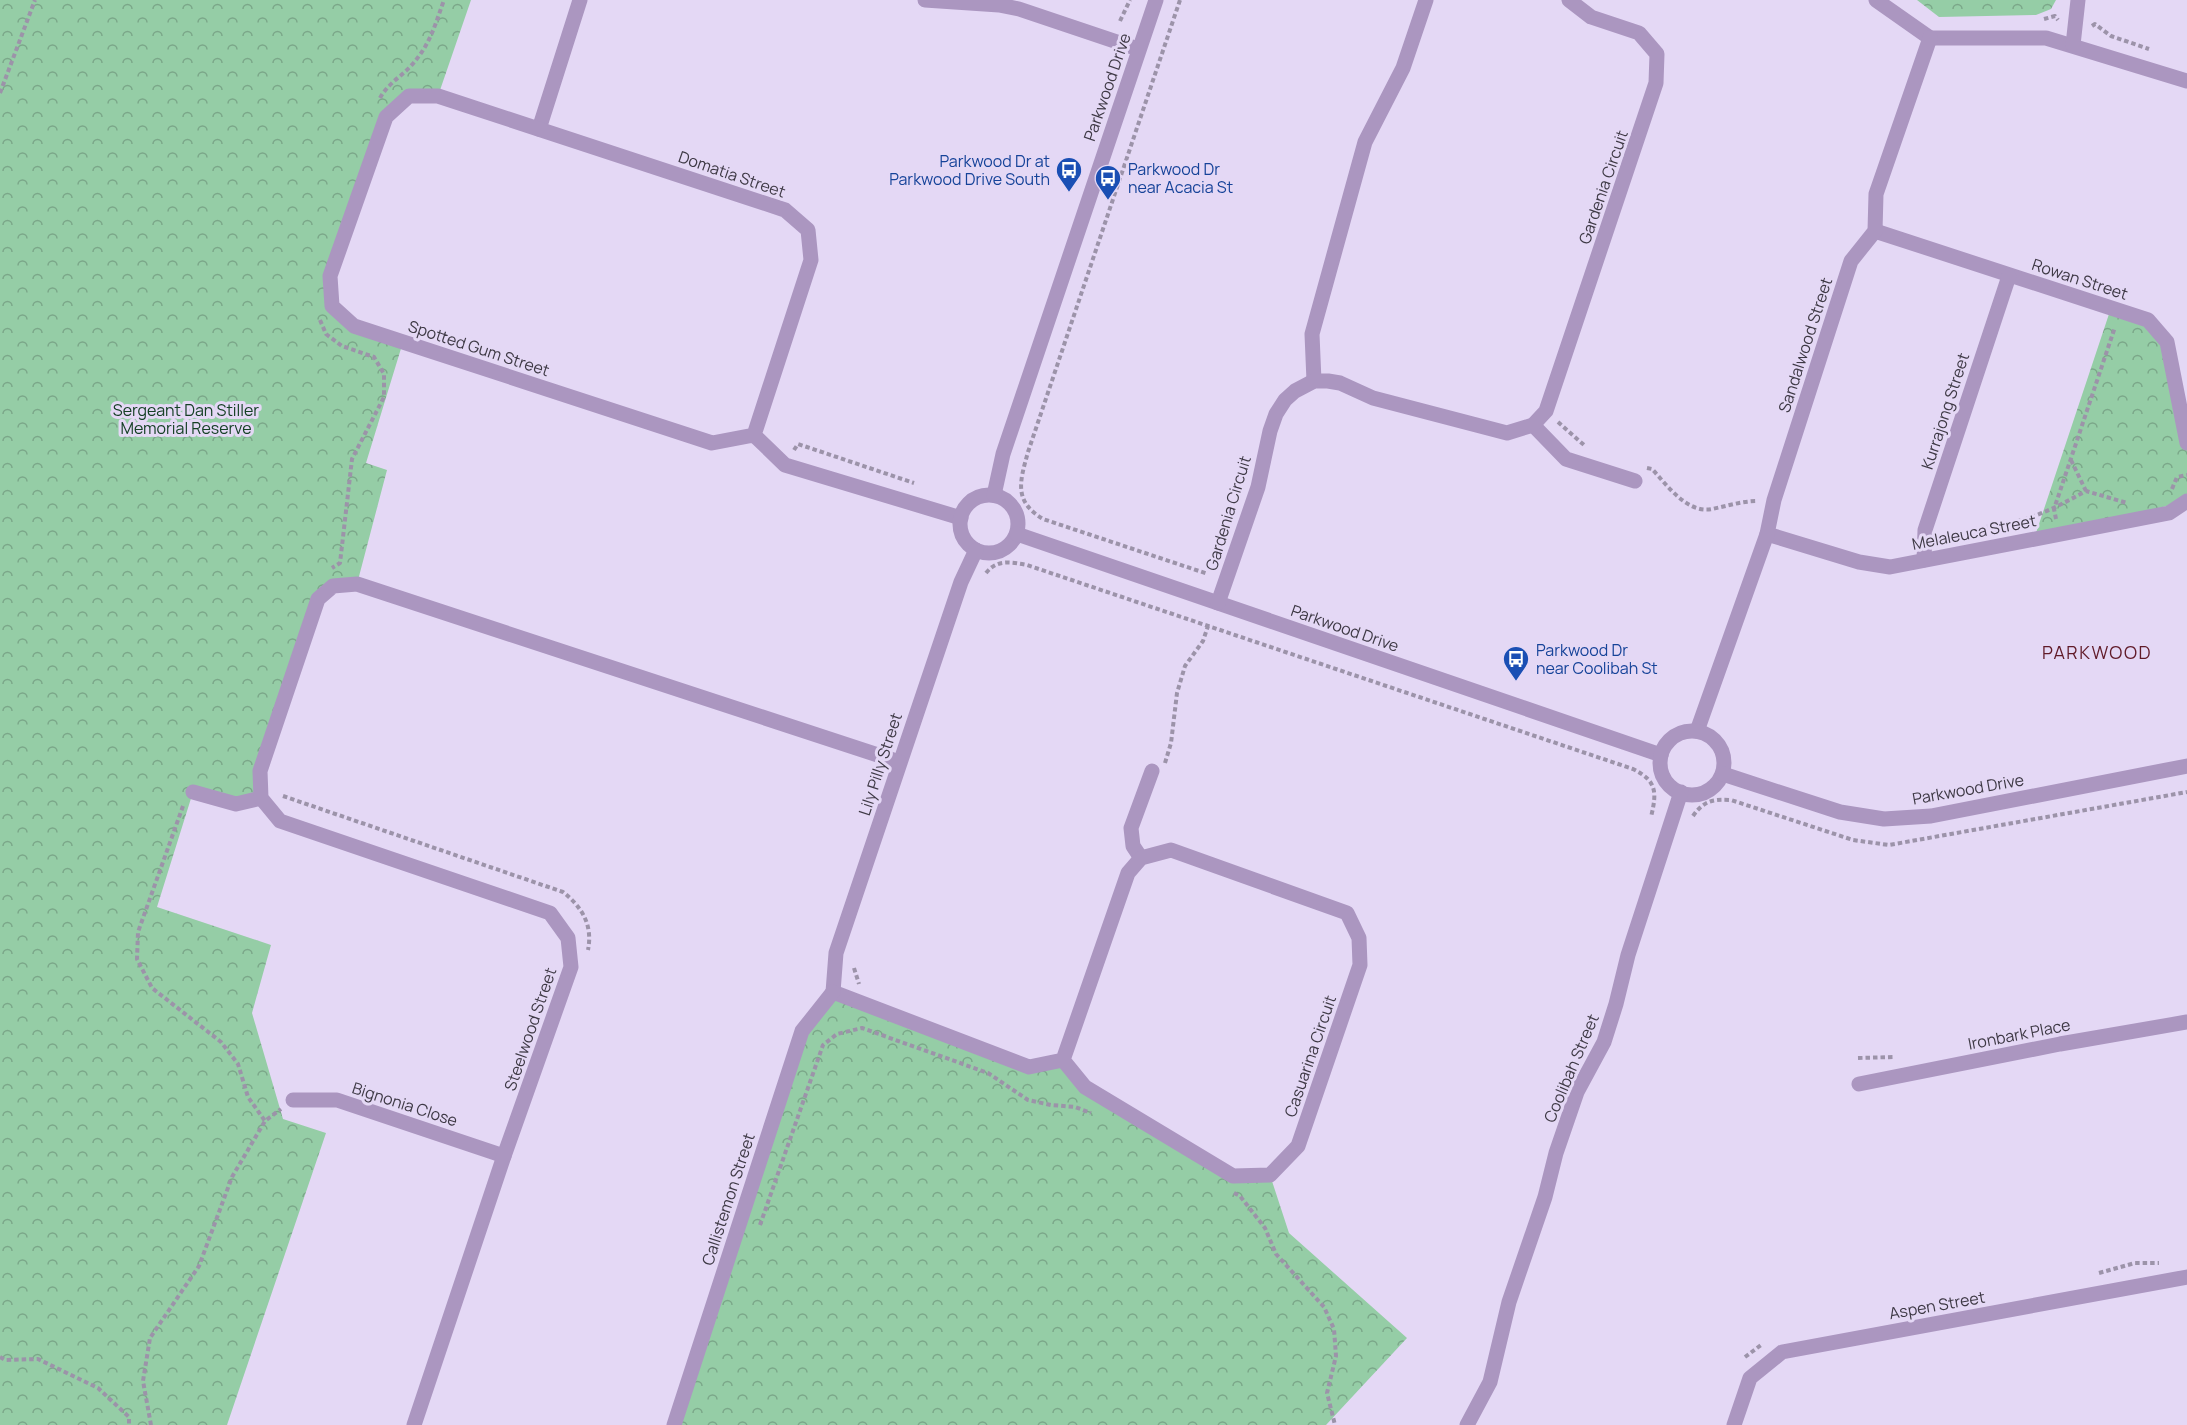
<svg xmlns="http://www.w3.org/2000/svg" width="2187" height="1425" viewBox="0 0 2187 1425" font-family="Manrope,sans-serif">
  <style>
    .park { fill: url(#park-crowns) }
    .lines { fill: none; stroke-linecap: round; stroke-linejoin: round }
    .path { stroke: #9c93a9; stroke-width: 4; stroke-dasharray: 4.5 3; stroke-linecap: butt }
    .minor { stroke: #ab96c0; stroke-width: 15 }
    .labels { text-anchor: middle; stroke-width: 6; stroke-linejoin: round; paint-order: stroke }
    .street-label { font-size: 16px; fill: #3e3945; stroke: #e4d8f5 }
    .transit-label { font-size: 16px; fill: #164399; stroke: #e4d8f5; text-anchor: start }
    .park-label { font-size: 16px; fill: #154025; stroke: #e4d8f5 }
    .neighbourhood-label { font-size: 18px; letter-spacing: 1.5px; fill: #601a28; stroke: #e4d8f5 }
  </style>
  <defs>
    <pattern id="park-crowns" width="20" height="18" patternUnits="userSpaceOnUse" patternTransform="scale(1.5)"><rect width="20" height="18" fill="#95cda6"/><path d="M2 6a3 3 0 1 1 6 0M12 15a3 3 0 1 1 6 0" fill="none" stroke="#7ba789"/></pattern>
  </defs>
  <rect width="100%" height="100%" fill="#e4d8f5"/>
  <g class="park">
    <path d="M0 0H471L438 96H409L386 117 330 276 332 306 354 326 403 342 366 463 387 470 357 584 318 599 260 771 261 798 236 804 193 792 157 907 271 945 252 1013 283 1119 326 1133 227 1425H0Z"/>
    <path d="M1917 0H2056L2051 9 2036 15 1939 17Z"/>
    <path d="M2111 308 2148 320 2167 342 2187 443V501L2034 539Z"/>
    <path d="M833 992 1029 1067 1063 1060 1085 1087 1233 1176 1270 1175 1289 1233 1407 1338 1326 1425H674L802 1031Z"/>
  </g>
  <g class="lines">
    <g class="path">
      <path d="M1180 0 1028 452C1020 481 1013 501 1043 519L1208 574"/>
      <path d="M2044 19 2055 16 2058 20"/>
      <path d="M1120 21 1130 0"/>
      <path d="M2092 26 2095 24 2111 36 2149 49"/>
      <path d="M0 93 35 0"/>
      <path d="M380 98C387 85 400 77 410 67 430 45 434 28 444 0"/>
      <path d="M320 320 326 334 342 346 374 357 384 374V397L352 459 340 563 332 568"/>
      <path d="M1558 422 1584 445"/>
      <path d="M794 450 798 444 914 483"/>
      <path d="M2071 460 2086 491"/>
      <path d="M1647 468 1652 469C1667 485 1687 514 1712 509 1727 506 1742 501 1758 501"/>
      <path d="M2172 489 2177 477 2187 475"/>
      <path d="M2056 519 2054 509 2115 327"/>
      <path d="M1958 534C1975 527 1999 526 2018 521 2042 515 2064 503 2086 491L2127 503"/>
      <path d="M986 573C997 559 1011 562 1027 565L1633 769C1657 781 1657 792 1651 817"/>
      <path d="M1165 763 1171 743 1177 693 1185 666 1203 641 1208 626"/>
      <path d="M283 796 563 892C582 907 593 925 588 950"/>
      <path d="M183 806 138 932 137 959 152 988 221 1042 238 1064 248 1097 265 1121 281 1109"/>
      <path d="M1693 816C1704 800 1714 799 1731 800L1853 840 1889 845 2187 792"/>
      <path d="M854 968 859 984"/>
      <path d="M1858 1058 1894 1057"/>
      <path d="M1234 1193 1240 1196 1265 1228 1276 1254 1324 1307 1334 1329 1336 1356 1327 1393 1335 1425"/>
      <path d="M760 1225 823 1045 837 1034 862 1028 988 1073 1028 1100 1051 1105 1075 1107 1091 1113"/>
      <path d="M2099 1273 2135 1263H2159"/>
      <path d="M0 1357 5 1360 38 1359 98 1388 129 1417V1425"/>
      <path d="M1745 1357 1761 1345"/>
      <path d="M151 1425 143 1381 150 1338 199 1266 232 1177 265 1121"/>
    </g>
    <g class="minor">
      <path d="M925 0 999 5 1019 9 1138 49"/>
      <path d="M1876 0 1930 38"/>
      <path d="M1930 38H2046L2187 81"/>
      <path d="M2073 45 2078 0"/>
      <path d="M539 129 580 0"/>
      <path d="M1875 231 2148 320 2167 342 2187 443"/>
      <path d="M1314 381 1312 334 1365 142 1403 68 1426 0"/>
      <path d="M1533 425 1566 459 1635 481"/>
      <path d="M754 435 811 260 808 230 785 210 438 96H409L386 117 330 276 332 306 354 326 712 443 754 435 785 465 961 518"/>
      <circle cx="989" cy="524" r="29"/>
      <path d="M994 495 1003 454 1156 0"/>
      <path d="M1017 534 1661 755"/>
      <path d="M1767 534 1859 562 1890 567 2169 513 2187 501"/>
      <path d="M1924 560 1925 530 2009 276"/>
      <path d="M1218 603 1258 487 1270 431 1276 414 1285 400 1295 391 1314 381H1328L1340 383 1373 398 1507 433 1533 425 1546 411 1656 83 1657 54 1639 33 1591 17 1569 0"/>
      <path d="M1697 731 1767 534 1774 500 1851 261 1875 231 1876 194 1930 38"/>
      <circle cx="1692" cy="763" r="32"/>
      <path d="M1723 774 1840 812 1884 819 1931 816 2187 766"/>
      <path d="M193 792 236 804 261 798"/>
      <path d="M1141 858 1133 846 1131 828 1152 771"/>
      <path d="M833 992 1029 1067 1063 1060 1085 1087 1233 1176 1270 1175 1298 1146 1360 965 1359 938 1347 913 1171 850 1141 858 1128 873 1063 1060"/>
      <path d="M833 992 836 953 961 582 976 550"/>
      <path d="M1859 1084 2060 1044 2187 1022"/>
      <path d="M293 1100H337L504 1156"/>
      <path d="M414 1425 504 1156 571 967 568 938 550 913 280 821 261 798 260 771 318 599 333 586 357 584 899 762"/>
      <path d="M674 1425 802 1031 833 992"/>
      <path d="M1467 1425 1490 1382 1509 1302 1545 1197 1556 1153 1577 1092 1604 1042 1616 1004 1628 955 1681 792"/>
      <path d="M1734 1425 1750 1378 1782 1352 2187 1277"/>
    </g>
  </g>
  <defs>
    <g id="bus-pin" transform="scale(1.35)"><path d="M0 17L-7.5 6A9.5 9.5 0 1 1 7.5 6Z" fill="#1a4fb4" stroke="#e4d8f5"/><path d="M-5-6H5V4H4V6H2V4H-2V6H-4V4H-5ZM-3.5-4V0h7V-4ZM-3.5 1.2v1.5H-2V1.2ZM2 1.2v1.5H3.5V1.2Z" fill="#fff"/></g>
  </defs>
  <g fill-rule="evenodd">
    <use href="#bus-pin" x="1069" y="170"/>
    <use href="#bus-pin" x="1108" y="178"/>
    <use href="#bus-pin" x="1516" y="659"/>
  </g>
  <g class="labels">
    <g class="street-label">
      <text transform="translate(1107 87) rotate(-71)" y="6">Parkwood Drive</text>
      <text transform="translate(732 174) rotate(19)" y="6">Domatia Street</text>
      <text transform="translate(1603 187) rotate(-71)" y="6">Gardenia Circuit</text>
      <text transform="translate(2080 279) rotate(18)" y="6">Rowan Street</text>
      <text transform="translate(1805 345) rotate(-72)" y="6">Sandalwood Street</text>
      <text transform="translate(479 348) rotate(18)" y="6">Spotted Gum Street</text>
      <text transform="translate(1945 411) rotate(-72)" y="6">Kurrajong Street</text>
      <text transform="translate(1228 513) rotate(-73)" y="6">Gardenia Circuit</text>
      <text transform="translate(1974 532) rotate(-11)" y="6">Melaleuca Street</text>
      <text transform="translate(1345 628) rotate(19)" y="6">Parkwood Drive</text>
      <text transform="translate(880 764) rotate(-72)" y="6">Lily Pilly Street</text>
      <text transform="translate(1968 789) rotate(-10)" y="6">Parkwood Drive</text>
      <text transform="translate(530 1029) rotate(-71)" y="6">Steelwood Street</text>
      <text transform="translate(2019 1034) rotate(-11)" y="6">Ironbark Place</text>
      <text transform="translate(1310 1056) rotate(-71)" y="6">Casuarina Circuit</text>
      <text transform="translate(1571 1068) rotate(-67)" y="6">Coolibah Street</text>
      <text transform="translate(405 1104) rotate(18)" y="6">Bignonia Close</text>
      <text transform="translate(728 1199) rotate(-72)" y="6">Callistemon Street</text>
      <text transform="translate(1937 1305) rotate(-10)" y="6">Aspen Street</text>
    </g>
    <g class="transit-label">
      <text x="1050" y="167" text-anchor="end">Parkwood Dr at<tspan x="1050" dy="18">Parkwood Drive South</tspan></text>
      <text x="1128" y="175">Parkwood Dr<tspan x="1128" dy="18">near Acacia St</tspan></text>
      <text x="1536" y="656">Parkwood Dr<tspan x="1536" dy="18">near Coolibah St</tspan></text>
    </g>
    <g class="park-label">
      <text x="186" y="416">Sergeant Dan Stiller<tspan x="186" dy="18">Memorial Reserve</tspan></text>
    </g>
    <g class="neighbourhood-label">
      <text x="2097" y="659">PARKWOOD</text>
    </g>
  </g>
</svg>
